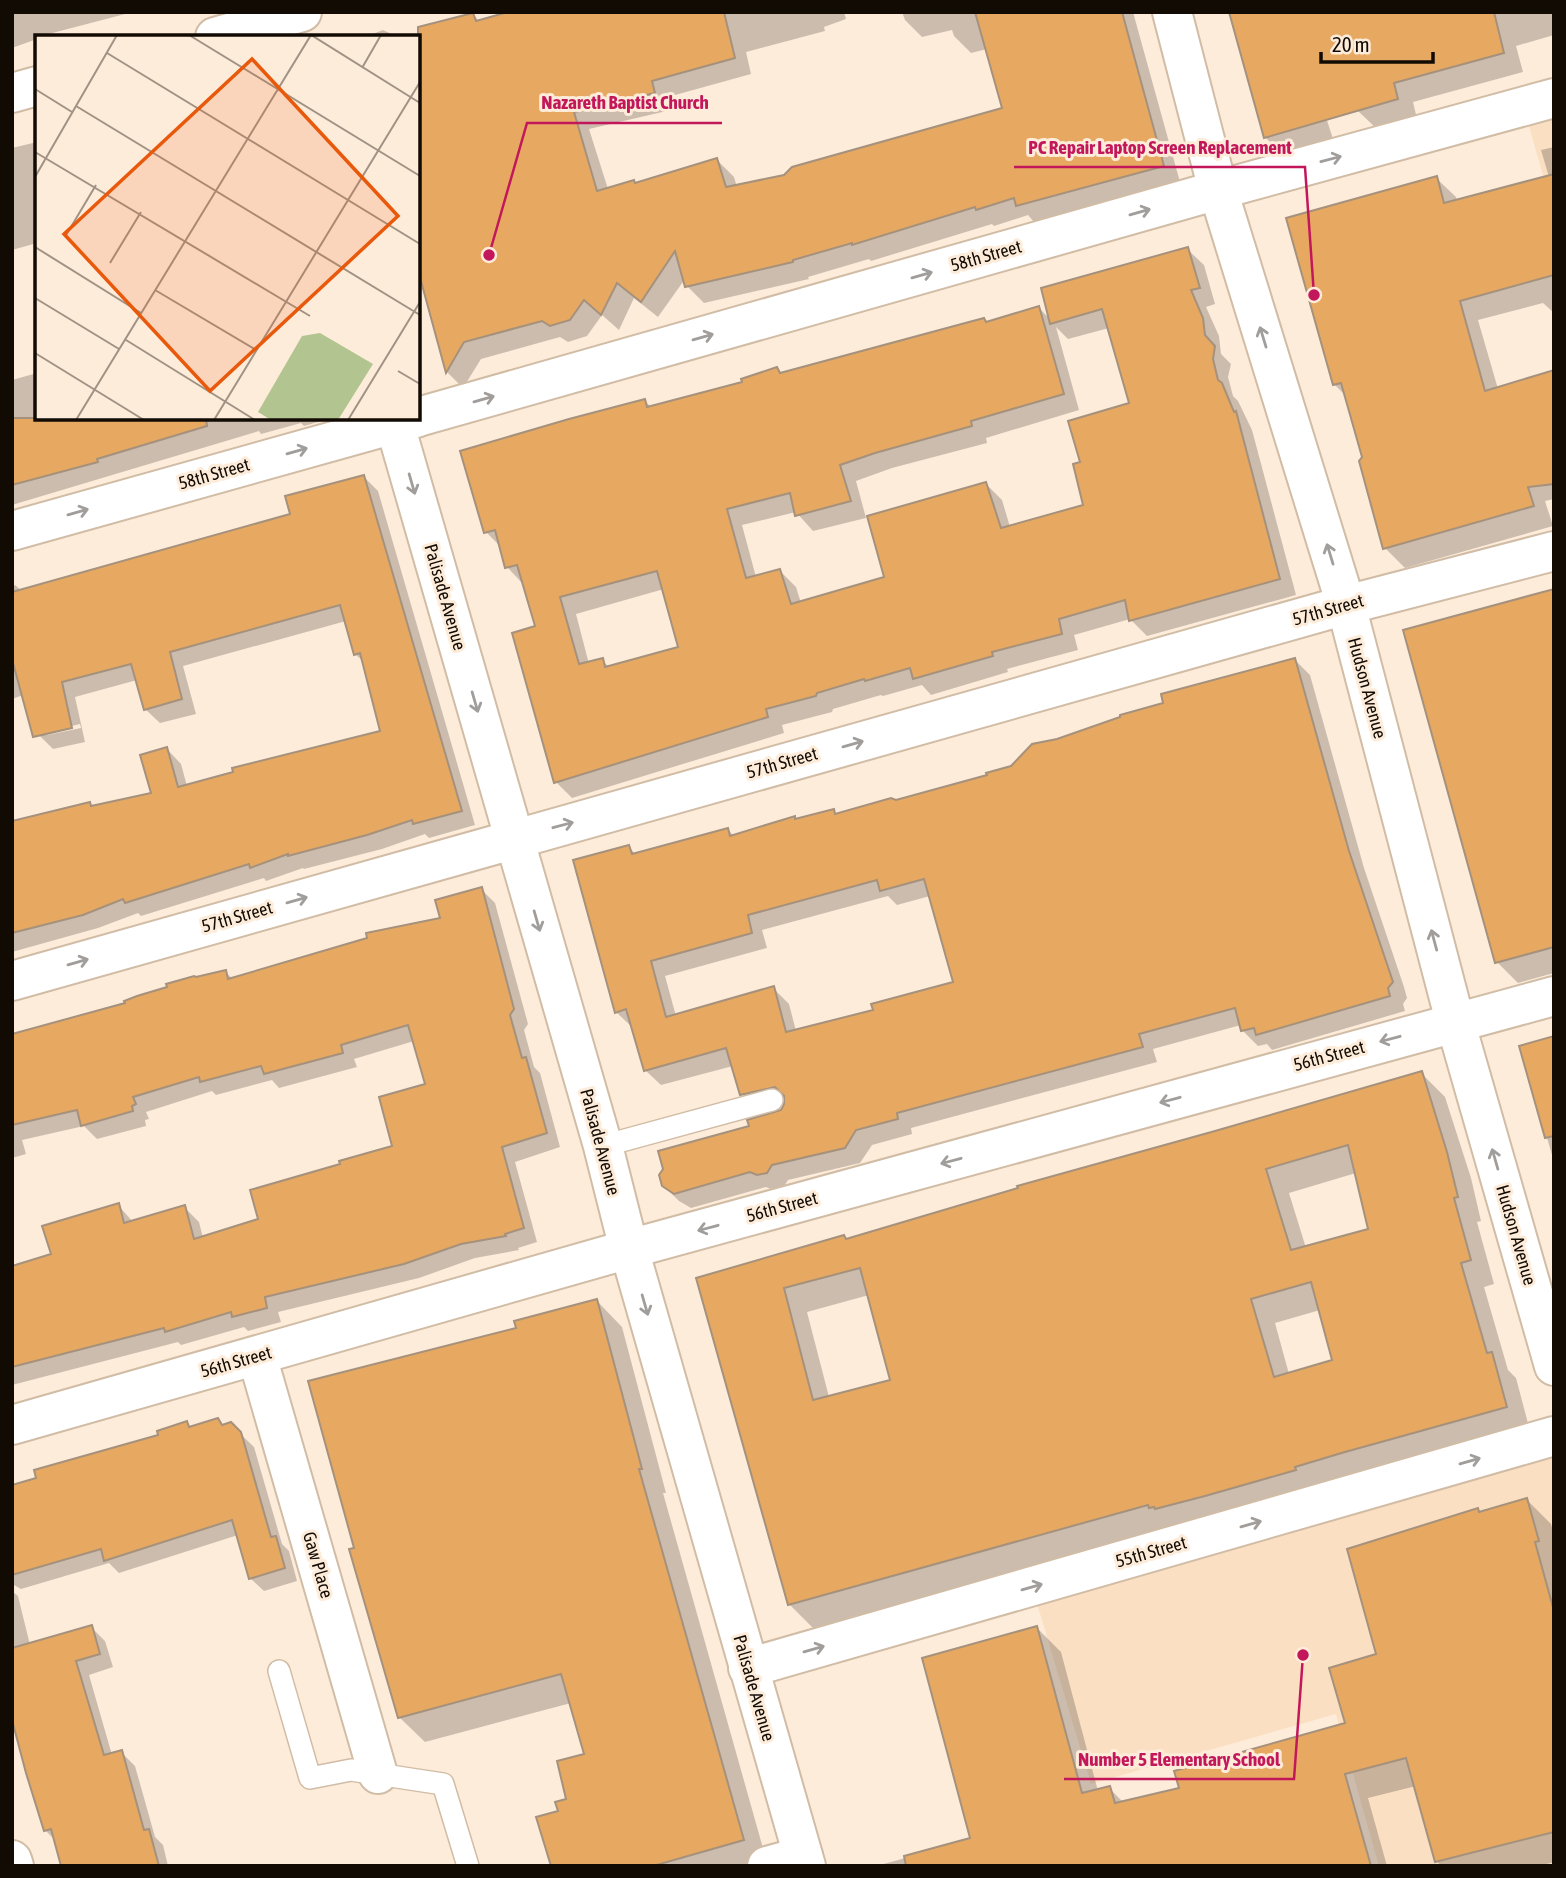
<svg xmlns="http://www.w3.org/2000/svg" width="1566" height="1878" viewBox="0 0 1566 1878" font-family="'Asap Condensed',sans-serif">
  <style>
    .built { fill: #fbdfc2 }
    .shadow { fill: #0003; fill-rule: evenodd }
    .building { fill: #e7a961; stroke: #a5917c; stroke-width: 2; fill-rule: evenodd }
    .lines { fill: none; stroke-linecap: round; stroke-linejoin: round }
    .lane-casing { stroke: #d1bca5; stroke-width: 24 }
    .street-casing { stroke: #d1bca5; stroke-width: 42 }
    .lane { stroke: #fff; stroke-width: 21 }
    .street { stroke: #fff; stroke-width: 38 }
    .oneway { stroke: #a09d9b }
    .labels { text-anchor: middle; stroke-width: 6; stroke-linejoin: round; paint-order: stroke }
    .street-label { font-size: 18px; fill: #120b04; stroke: #feecda }
    .inset-road { fill: none; stroke: #a09284; stroke-width: 2 }
    .view { fill: #e8590c; fill-opacity: 0.15; stroke: #e8590c; stroke-width: 3.5 }
    .inset-edge { fill: none; stroke: #120b04; stroke-width: 3.5 }
    .leader { fill: none; stroke: #c2185b; stroke-width: 2.5 }
    .callout-dot { fill: #c2185b; stroke: #feecda; stroke-width: 2.5 }
    .callout-label { font-size: 19px; text-anchor: middle; font-weight: bold; fill: #c2185b; stroke: #feecda; stroke-width: 6; stroke-linejoin: round; paint-order: stroke }
  </style>
  <rect width="100%" height="100%" fill="#feecda"/>
  <g class="built">
    <path d="M1554 107V214L1526 116Z"/>
    <path d="M1554 1449V1866H1379L1336 1714 1091 1784 1035 1597Z"/>
  </g>
  <g class="shadow">
    <path d="M12 12H133L37 37V39L12 48Z"/>
    <path d="M515 12H844L846 19 824 27 825 31 746 52 751 74 668 97 671 110 589 129 608 189 634 182 636 184 717 160 734 177 737 187 785 177 1004 109 987 49 971 53 954 36 952 30 922 37 905 20 902 12H1133L1180 182 1034 222 1028 215 994 226 992 224 871 261 869 259 808 277 809 279 704 303 687 286 685 279 658 317 634 298 619 330 602 315 587 336 568 342 560 337 481 359 463 388 447 372 418 264 473 15 480 22Z"/>
    <path d="M1230 12H1292L1334 142 1285 157 1266 138Z"/>
    <path d="M1334 12H1554V35L1516 46 1523 72 1413 102 1417 119 1378 130 1358 111Z"/>
    <path d="M383 30 398 37H365Z"/>
    <path d="M37 142V243L12 250V148Z"/>
    <path d="M1554 147V313L1543 303 1478 320 1498 389 1554 372V499L1545 501 1553 526 1405 568 1385 548 1347 397 1334 384 1436 178 1456 197 1457 201 1549 177 1541 150Z"/>
    <path d="M1187 249 1204 265 1215 304 1206 307 1219 336 1221 354 1231 364 1228 377 1233 396 1238 401 1252 430 1296 595 1147 636 1130 619 1074 635 1078 650 1007 669 1008 672 931 695 922 685 883 696 881 695 833 709 832 712 782 725 784 733 572 798 556 782 537 627 523 584 507 567 501 547 486 532 645 401 651 407 744 383 777 369 782 374 987 323 1039 308 1051 320ZM1056 327 1068 339 1109 328 1131 404 1082 463 1086 506 1010 527 1002 500 986 484 887 578 801 603 796 587 780 571 756 577 742 525 796 512 813 531 866 518 856 481 892 468 987 443 986 438 1079 410ZM664 589 681 649 609 667 602 660 589 664 576 614Z"/>
    <path d="M37 373V418H332L304 426 301 423 261 434 259 431 12 505V380Z"/>
    <path d="M364 477 378 491 475 825 429 838 425 834 382 849 304 869 303 868 266 881 264 878 141 916 138 913 98 928 12 952V835L90 804 93 808 153 794 167 749 181 764 187 786 382 732 364 662 355 654 346 621 183 666 196 714 160 723 145 709 137 680 75 697 85 742 53 749 39 735 29 693 12 699V586L15 585 22 591 292 515ZM80 724 81 728 47 735V732Z"/>
    <path d="M1554 591V973L1518 983 1497 962Z"/>
    <path d="M1295 660 1310 675 1364 868 1404 987 1407 998 1403 1004 1405 1011 1272 1050 1267 1044 1258 1046 1243 1031 1241 1025 1153 1049 1157 1062 911 1128 912 1134 872 1145 860 1163 788 1180 783 1188 773 1190 766 1187 691 1208 679 1201 663 1185 751 1127 782 1111 787 1103 757 1110 742 1094 733 1066 661 1085 645 1070 632 1027 616 1012 629 847 636 855 727 829 735 837 833 811 837 815 896 802 1012 768 1058 740ZM888 896 897 905 930 896 955 983 875 1011 796 1031 789 1004 773 988 676 1016 665 976 767 948 762 930Z"/>
    <path d="M481 889 495 903 528 1024 524 1030 534 1067 540 1073 560 1147 515 1162 537 1242 518 1248 519 1250 475 1258 419 1278 278 1312 281 1322 248 1331 244 1327 181 1345 178 1342 12 1385V1290L118 1205 133 1222 184 1207 199 1222 203 1238 260 1220 342 1165 394 1147 427 1085 414 1041 354 1059 357 1067 279 1088 272 1080 216 1095 212 1091 146 1112 149 1119 145 1120 146 1126 97 1139 84 1126 22 1140 26 1154 12 1158V1035L127 1005 225 972 233 979 442 920Z"/>
    <path d="M1554 1038V1162L1521 1047Z"/>
    <path d="M1421 1073 1445 1097 1471 1178 1481 1221 1477 1222 1494 1284 1484 1287 1508 1370 1516 1378 1530 1431 814 1629 789 1604 698 1279 846 1240ZM1356 1173 1370 1230 1306 1248 1289 1193ZM869 1295 892 1381 829 1397 807 1312ZM1320 1310 1334 1361 1289 1374 1275 1323Z"/>
    <path d="M597 1301 622 1327 666 1493H663L768 1866H589L560 1812 568 1800 586 1756 571 1703 425 1742 399 1717 356 1549 518 1329Z"/>
    <path d="M218 1420 224 1426 230 1424 254 1447 282 1544 289 1551 297 1581 264 1591 250 1578 238 1535 119 1573 109 1563 21 1589 12 1584V1492L160 1437 187 1423 192 1428Z"/>
    <path d="M1527 1500 1551 1524 1554 1535V1862L1539 1866H1441L1437 1861 1416 1786 1368 1798 1387 1866H876L972 1840 1037 1628 1061 1652 1098 1791 1109 1788 1124 1803 1181 1790 1347 1724 1378 1656 1477 1510 1480 1513Z"/>
    <path d="M12 1591 18 1596 30 1645 91 1627 105 1641 113 1667 89 1675 112 1755 121 1752 135 1766 155 1837 163 1845 168 1866H63L56 1841 45 1830 12 1719Z"/>
  </g>
  <g class="building">
    <path d="M508 12H724L735 58 652 81 655 93 574 112 597 191 634 180 635 183 717 158 726 187 784 175 792 167 1002 108 975 12H1122L1164 166 1016 206 1014 198 976 210 975 207 852 245V243L793 260V262L685 287 675 251 641 302 617 283 601 315 584 300 570 320 550 326 542 321 464 342 446 373 418 270V27L473 13 476 21Z"/>
    <path d="M1229 12H1494L1504 53 1394 83 1398 99 1264 138Z"/>
    <path d="M1554 174V275L1460 301 1485 391 1554 370V484L1528 487 1534 506 1383 549 1359 461 1362 457 1341 383 1333 385 1286 218 1437 176 1444 203Z"/>
    <path d="M1188 247 1200 288 1191 290 1203 318 1205 335 1215 346 1213 359 1218 380 1222 383 1234 412 1236 411 1280 579 1129 621 1125 600 1059 619 1062 634 992 652 993 656 913 679 910 668 865 681 864 679 817 693 816 696 766 709 768 717 554 783 512 633 535 626 517 565 505 568 495 530 484 533 460 451 569 419 645 399 647 407 742 382 741 379 777 367 780 373 984 318 986 322 1039 306 1064 394 971 421 972 426 875 453 840 465 851 501 795 516 790 493 727 509 746 578 780 569 791 604 884 577 867 516 986 482 1001 528 1083 505 1073 464 1080 462 1068 421 1129 403 1102 309 1050 324 1041 288ZM657 571 678 647 605 667 603 658 579 664 560 597Z"/>
    <path d="M12 418H206L207 426 97 459 98 462 12 485Z"/>
    <path d="M364 475 462 811 413 824 412 820 367 835 288 856V854L250 868 249 864 125 903 123 899 83 915 12 933V821L90 802 91 806 151 793 140 755 167 747 178 787 233 772 232 768 380 731 360 653 354 655 340 605 170 652 182 699 144 710 131 664 62 682 72 728 33 737 12 659V592L290 514 285 496Z"/>
    <path d="M1554 589V947L1495 963 1403 630Z"/>
    <path d="M1295 658 1349 851 1389 970 1393 982 1388 988 1390 996 1256 1035 1254 1028 1241 1031 1235 1008 1139 1034 1143 1047 897 1113 898 1119 856 1130 845 1148 772 1165 767 1173 757 1175 750 1172 674 1194 662 1186 659 1175 663 1169 658 1151 749 1126 747 1120 781 1110 784 1104V1096L775 1087 740 1095 726 1048 644 1071 626 1009 615 1013 573 860 629 845 632 854 728 828 730 836 795 816V819L834 809 835 814 891 798 896 800 987 775 986 773 1011 766 1032 744 1057 739 1120 717V715L1163 703 1161 694ZM924 879 953 982 871 1004 873 1010 786 1032 774 986 666 1017 651 961 752 933 748 915 877 880 880 891Z"/>
    <path d="M482 887 514 1009 510 1015 522 1058 526 1057 547 1133 502 1147 524 1228 505 1234 506 1236 461 1244 404 1264 265 1297 267 1308 232 1317 231 1312 165 1332 164 1328 12 1367V1266L51 1254 42 1226 119 1203 124 1223 185 1205 194 1239 258 1219 250 1190 340 1164 339 1161 392 1146 379 1097 425 1084 408 1025 341 1045 343 1053 264 1074 261 1066 200 1082 199 1077 133 1097 136 1104 132 1106 133 1111 81 1126 77 1110 12 1125V1034L125 1003 124 1001 137 996 167 987 166 984 194 976 196 977 226 970 228 979 367 938 366 933 440 918 435 900Z"/>
    <path d="M1554 1036V1136L1545 1138 1519 1046Z"/>
    <path d="M1422 1071 1447 1152 1458 1197 1454 1198 1471 1260 1461 1263 1487 1353 1492 1352 1507 1407 1345 1452 1295 1467 1296 1470 1205 1496 1155 1509 1154 1507 1149 1508 1148 1505 788 1605 696 1278 844 1235 846 1239 1018 1188 1017 1186 1215 1131ZM1348 1145 1368 1229 1291 1250 1266 1169ZM860 1268 890 1380 813 1400 784 1288ZM1311 1282 1332 1360 1274 1377 1251 1299Z"/>
    <path d="M597 1299 642 1469H639L744 1840 653 1866H551L536 1817 558 1811 555 1802 566 1799 557 1761 584 1754 561 1674 398 1718 349 1549 354 1548 308 1381 516 1328 514 1321Z"/>
    <path d="M218 1418 222 1425 231 1422 241 1432 271 1537 276 1536 285 1568 249 1579 232 1520 104 1561 101 1549 12 1575V1485L36 1478 34 1470 158 1435 157 1431 187 1421 189 1427Z"/>
    <path d="M1527 1498 1539 1541 1535 1542 1554 1611V1832L1435 1862 1406 1758 1345 1774 1371 1866H906L904 1856 970 1838 922 1658 1037 1626 1082 1793 1110 1786 1115 1803 1179 1788 1174 1771 1345 1723 1329 1668 1376 1654 1347 1549 1478 1508 1479 1512Z"/>
    <path d="M92 1625 100 1654 76 1661 104 1755 122 1750 144 1830 149 1829 159 1866H61L51 1829 44 1831 26 1773 12 1720V1648Z"/>
  </g>
  <g class="lines">
    <g class="lane-casing">
      <g id="lane">
        <path d="M603 1146 772 1100"/>
        <path d="M279 1671 310 1778 351 1770 443 1784 468 1866"/>
      </g>
    </g>
    <g class="street-casing">
      <g id="street">
        <path d="M1172 12 1218 190 1346 605 1455 1021 1554 1366"/>
        <path d="M215 37 302 12"/>
        <path d="M12 93 37 86"/>
        <path d="M418 417 1218 190 1554 98"/>
        <path d="M393 418 603 1146 629 1249 806 1866"/>
        <path d="M12 531 416 418"/>
        <path d="M12 981 1346 605 1554 551"/>
        <path d="M257 1356 378 1774"/>
        <path d="M12 1425 629 1249 1554 996"/>
        <path d="M748 1668 1554 1436"/>
        <path d="M12 1860 14 1866"/>
        <path d="M767 1866 803 1856"/>
      </g>
    </g>
    <use href="#lane" class="lane"/>
    <use href="#street" class="street"/>
  </g>
  <defs><path id="oneway-shaft" d="M-6 0H5M1.5-3L5.5 0L1.5 3" fill="none" stroke-width="1.6" stroke-linecap="round" stroke-linejoin="round" transform="scale(1.75)"/></defs>
  <g class="oneway">
    <use href="#oneway-shaft" transform="translate(1331 159) rotate(-15)"/>
    <use href="#oneway-shaft" transform="translate(1140 212) rotate(-16)"/>
    <use href="#oneway-shaft" transform="translate(922 275) rotate(-16)"/>
    <use href="#oneway-shaft" transform="translate(703 337) rotate(-16)"/>
    <use href="#oneway-shaft" transform="translate(1263 337) rotate(-107)"/>
    <use href="#oneway-shaft" transform="translate(484 399) rotate(-16)"/>
    <use href="#oneway-shaft" transform="translate(297 451) rotate(-16)"/>
    <use href="#oneway-shaft" transform="translate(412 484) rotate(74)"/>
    <use href="#oneway-shaft" transform="translate(78 512) rotate(-16)"/>
    <use href="#oneway-shaft" transform="translate(1330 554) rotate(-107)"/>
    <use href="#oneway-shaft" transform="translate(475 702) rotate(74)"/>
    <use href="#oneway-shaft" transform="translate(853 744) rotate(-16)"/>
    <use href="#oneway-shaft" transform="translate(563 825) rotate(-15)"/>
    <use href="#oneway-shaft" transform="translate(297 900) rotate(-16)"/>
    <use href="#oneway-shaft" transform="translate(537 921) rotate(74)"/>
    <use href="#oneway-shaft" transform="translate(1434 940) rotate(-105)"/>
    <use href="#oneway-shaft" transform="translate(78 962) rotate(-16)"/>
    <use href="#oneway-shaft" transform="translate(1390 1039) rotate(165)"/>
    <use href="#oneway-shaft" transform="translate(1170 1100) rotate(165)"/>
    <use href="#oneway-shaft" transform="translate(1495 1159) rotate(-106)"/>
    <use href="#oneway-shaft" transform="translate(951 1161) rotate(165)"/>
    <use href="#oneway-shaft" transform="translate(708 1228) rotate(165)"/>
    <use href="#oneway-shaft" transform="translate(645 1305) rotate(74)"/>
    <use href="#oneway-shaft" transform="translate(1470 1461) rotate(-16)"/>
    <use href="#oneway-shaft" transform="translate(1251 1524) rotate(-16)"/>
    <use href="#oneway-shaft" transform="translate(1032 1587) rotate(-16)"/>
    <use href="#oneway-shaft" transform="translate(814 1649) rotate(-16)"/>
  </g>
  <g class="labels">
    <g class="street-label">
      <text transform="translate(986 256) rotate(-16)" y="6">58th Street</text>
      <text transform="translate(214 474) rotate(-16)" y="6">58th Street</text>
      <text transform="translate(445 597) rotate(74)" y="6">Palisade Avenue</text>
      <text transform="translate(1328 610) rotate(-16)" y="6">57th Street</text>
      <text transform="translate(1367 688) rotate(75)" y="6">Hudson Avenue</text>
      <text transform="translate(782 763) rotate(-16)" y="6">57th Street</text>
      <text transform="translate(237 917) rotate(-16)" y="6">57th Street</text>
      <text transform="translate(1329 1056) rotate(-15)" y="6">56th Street</text>
      <text transform="translate(600 1142) rotate(75)" y="6">Palisade Avenue</text>
      <text transform="translate(782 1207) rotate(-15)" y="6">56th Street</text>
      <text transform="translate(1516 1235) rotate(74)" y="6">Hudson Avenue</text>
      <text transform="translate(236 1362) rotate(-16)" y="6">56th Street</text>
      <text transform="translate(1151 1552) rotate(-16)" y="6">55th Street</text>
      <text transform="translate(318 1565) rotate(74)" y="6">Gaw Place</text>
      <text transform="translate(754 1688) rotate(74)" y="6">Palisade Avenue</text>
    </g>
  </g>
  <g transform="translate(35 35)">
    <rect width="385" height="385" fill="#feecda"/>
    <path d="M285 298 338 329 303 385H236L223 377 267 301Z" fill="#b2c490"/>
    <path class="inset-road" d="M154 0 385 141M72 18 385 209M327 33 346 0M0 54 37 77M41 71 385 280M0 117 275 281M0 142 82 0M30 202 61 150M0 212 106 278M75 228 106 177M120 255 221 315M0 263 84 314M91 305 220 385M0 318 109 385M363 336 385 349M41 385 276 0 385 68M179 385 385 47M313 385 385 267"/>
    <path class="view" d="M217 24 363 181 175 356 29 199Z"/>
    <rect width="385" height="385" class="inset-edge"/>
  </g>
  <path class="leader" d="M489 255L527 123H722M1314 295L1305 167H1014M1303 1655L1294 1779H1064"/>
  <g class="callout-dot">
    <circle cx="489" cy="255" r="7"/>
    <circle cx="1314" cy="295" r="7"/>
    <circle cx="1303" cy="1655" r="7"/>
  </g>
  <g class="callout-label">
    <text x="625" y="109">Nazareth Baptist Church</text>
    <text x="1160" y="154">PC Repair Laptop Screen Replacement</text>
    <text x="1179" y="1766">Number 5 Elementary School</text>
  </g>
  <rect width="1566" height="1878" fill="none" stroke="#120b04" stroke-width="28"/>
  <path d="M1321 52v10h112v-10" fill="none" stroke="#120b04" stroke-width="3.5"/>
  <text x="1332" y="52" font-size="21" fill="#120b04" stroke="#feecda" stroke-width="5" paint-order="stroke">20 m</text>
</svg>
